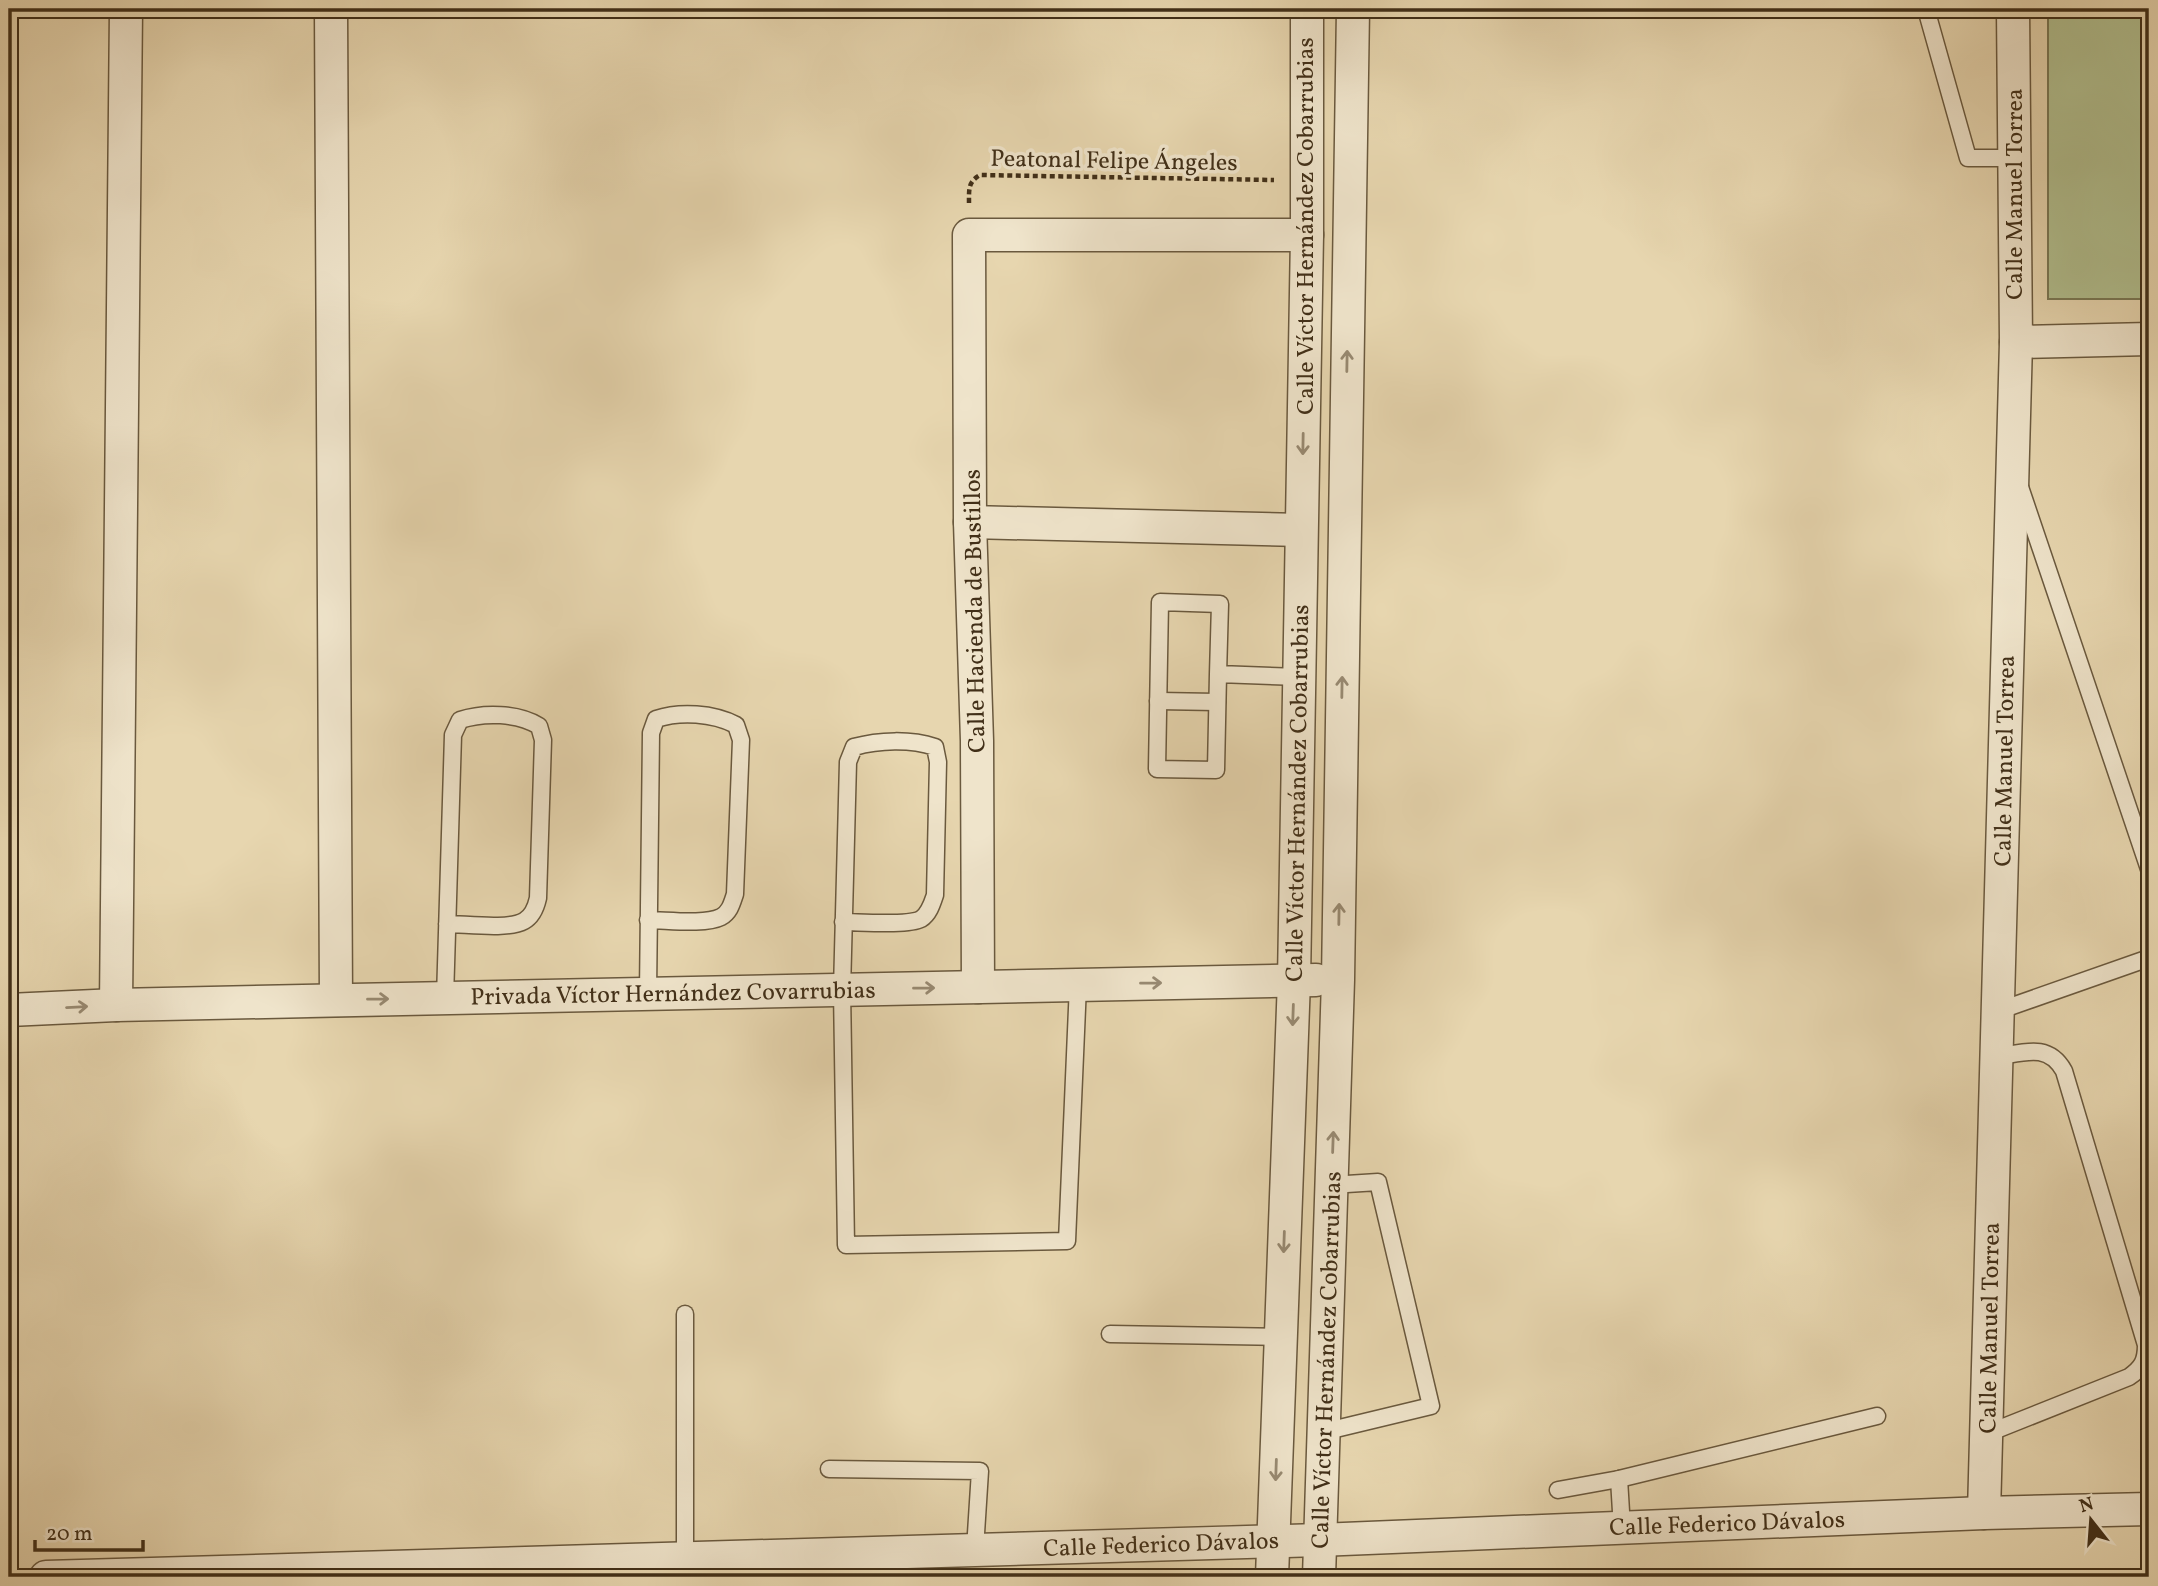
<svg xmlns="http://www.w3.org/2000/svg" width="2158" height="1586" viewBox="0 0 2158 1586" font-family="Vollkorn,serif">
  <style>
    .green { fill: #b1bf8f; stroke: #797754; stroke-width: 2 }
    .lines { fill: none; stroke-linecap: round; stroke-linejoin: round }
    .lane-casing { stroke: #6a593e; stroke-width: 19 }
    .street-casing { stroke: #6a593e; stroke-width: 35 }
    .path { stroke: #412f18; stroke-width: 4.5; stroke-dasharray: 5 3.5; stroke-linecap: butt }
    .lane { stroke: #efe4cb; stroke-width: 16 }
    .street { stroke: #efe4cb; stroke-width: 32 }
    .oneway { stroke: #988a72 }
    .labels { text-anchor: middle; stroke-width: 7; stroke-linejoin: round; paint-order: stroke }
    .street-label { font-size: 24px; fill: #412f18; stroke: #efe4cb }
  </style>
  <rect width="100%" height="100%" fill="#e7d6af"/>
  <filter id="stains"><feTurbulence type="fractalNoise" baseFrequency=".00286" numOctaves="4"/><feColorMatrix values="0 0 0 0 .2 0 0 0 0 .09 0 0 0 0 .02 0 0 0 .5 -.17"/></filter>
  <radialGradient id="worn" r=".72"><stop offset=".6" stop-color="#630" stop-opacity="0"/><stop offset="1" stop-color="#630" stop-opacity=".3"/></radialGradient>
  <rect class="green" x="2048" y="9" width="101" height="290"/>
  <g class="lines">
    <g class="lane-casing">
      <g id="lane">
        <path d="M1926 9 1968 158H2014"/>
        <path d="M2020 487 2149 869"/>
        <path d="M1218 674 1220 604 1160 602 1157 769 1216 770 1218 674 1299 677"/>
        <path d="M1158 701 1217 702"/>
        <path d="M843 922C859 922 908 926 921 919 929 914 932 904 935 895L938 762 935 747C911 739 879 740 854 747L848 762 842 990 846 1245 1067 1241 1078 985"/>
        <path d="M648 993 651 733 656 719C680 711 713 713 736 725L741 740 735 894C732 903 730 912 721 917 705 925 667 920 648 920"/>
        <path d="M445 998 453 735 460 720C484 712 518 713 539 726L543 740 538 898C536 907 533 916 524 921 508 930 466 924 447 924"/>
        <path d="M1998 1011 2149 958"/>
        <path d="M685 1314V1558"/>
        <path d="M1110 1334 1281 1337"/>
        <path d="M1323 1432 1431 1406 1378 1182 1331 1185"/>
        <path d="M1986 1434 2129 1377C2142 1368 2146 1361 2146 1345L2064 1071C2048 1042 2023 1053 1996 1057"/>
        <path d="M829 1469 980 1471 975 1549"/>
        <path d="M1619 1479 1622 1528"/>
        <path d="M1558 1490 1619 1479 1877 1416"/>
      </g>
    </g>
    <g class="street-casing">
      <g id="street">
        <path d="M331 9 336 1000"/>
        <path d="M2016 342 2149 339"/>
        <path d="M970 522 1301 530"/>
        <path d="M978 987 977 741 970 522 969 235H1307"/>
        <path d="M116 1005 126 9"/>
        <path d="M9 1010 116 1005 1316 980"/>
        <path d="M1984 1513 2016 342 2013 9"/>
        <path d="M46 1577 1319 1540 1984 1513 2149 1509"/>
        <path d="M1272 1577 1294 980 1307 235V9"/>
        <path d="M1319 1577 1338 980 1353 9"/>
      </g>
    </g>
    <path class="path" d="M969 203C969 189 968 182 980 175L1274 180"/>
    <use href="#lane" class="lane"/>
    <use href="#street" class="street"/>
  </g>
  <defs><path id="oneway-shaft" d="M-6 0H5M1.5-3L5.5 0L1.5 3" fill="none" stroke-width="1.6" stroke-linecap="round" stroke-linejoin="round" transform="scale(1.75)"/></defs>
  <g class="oneway">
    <use href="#oneway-shaft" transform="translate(1347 361) rotate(-89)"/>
    <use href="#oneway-shaft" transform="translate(1303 444) rotate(91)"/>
    <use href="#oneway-shaft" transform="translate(1342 687) rotate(-89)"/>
    <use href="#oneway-shaft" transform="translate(1339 914) rotate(-89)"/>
    <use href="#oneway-shaft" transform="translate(1151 983) rotate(-1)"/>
    <use href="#oneway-shaft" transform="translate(924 988) rotate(-1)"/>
    <use href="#oneway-shaft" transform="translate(378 999) rotate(-1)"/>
    <use href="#oneway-shaft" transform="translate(77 1007) rotate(-3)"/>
    <use href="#oneway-shaft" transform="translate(1293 1015) rotate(92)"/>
    <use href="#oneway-shaft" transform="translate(1333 1142) rotate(-88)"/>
    <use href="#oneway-shaft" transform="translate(1284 1242) rotate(92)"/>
    <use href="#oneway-shaft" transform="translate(1276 1470) rotate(92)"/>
  </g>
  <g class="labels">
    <g class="street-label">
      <text transform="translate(1114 160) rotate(1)" y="8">Peatonal Felipe Ángeles</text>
      <text transform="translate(2014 194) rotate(-90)" y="8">Calle Manuel Torrea</text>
      <text transform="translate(1305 226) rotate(-90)" y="8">Calle Víctor Hernández Cobarrubias</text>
      <text transform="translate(974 611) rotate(-91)" y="8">Calle Hacienda de Bustillos</text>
      <text transform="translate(2004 761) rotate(-89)" y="8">Calle Manuel Torrea</text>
      <text transform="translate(1297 793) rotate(-89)" y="8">Calle Víctor Hernández Cobarrubias</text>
      <text transform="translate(673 993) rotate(-1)" y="8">Privada Víctor Hernández Covarrubias</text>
      <text transform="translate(1989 1328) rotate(-89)" y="8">Calle Manuel Torrea</text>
      <text transform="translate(1326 1360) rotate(-88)" y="8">Calle Víctor Hernández Cobarrubias</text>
      <text transform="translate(1727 1523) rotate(-2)" y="8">Calle Federico Dávalos</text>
      <text transform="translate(1161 1544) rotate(-2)" y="8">Calle Federico Dávalos</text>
    </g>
  </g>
  <rect width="2158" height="1586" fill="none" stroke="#e7d6af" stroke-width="35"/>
  <rect x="10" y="10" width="2137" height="1565" fill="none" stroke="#412f18" stroke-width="3.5"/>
  <rect x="18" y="18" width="2123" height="1551" fill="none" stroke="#412f18" stroke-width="2"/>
  <g transform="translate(2091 1520) rotate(343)" stroke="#efe4cb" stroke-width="5" paint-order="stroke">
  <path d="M0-5L12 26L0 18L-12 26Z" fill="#412f18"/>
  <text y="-10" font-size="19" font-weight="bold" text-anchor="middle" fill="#412f18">N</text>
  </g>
  <path d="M35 1540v10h108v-10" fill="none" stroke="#412f18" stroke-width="3.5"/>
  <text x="46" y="1540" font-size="21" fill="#412f18" stroke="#efe4cb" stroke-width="5" paint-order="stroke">20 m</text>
  <rect width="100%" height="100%" filter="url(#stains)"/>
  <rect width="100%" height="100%" fill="url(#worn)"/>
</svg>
